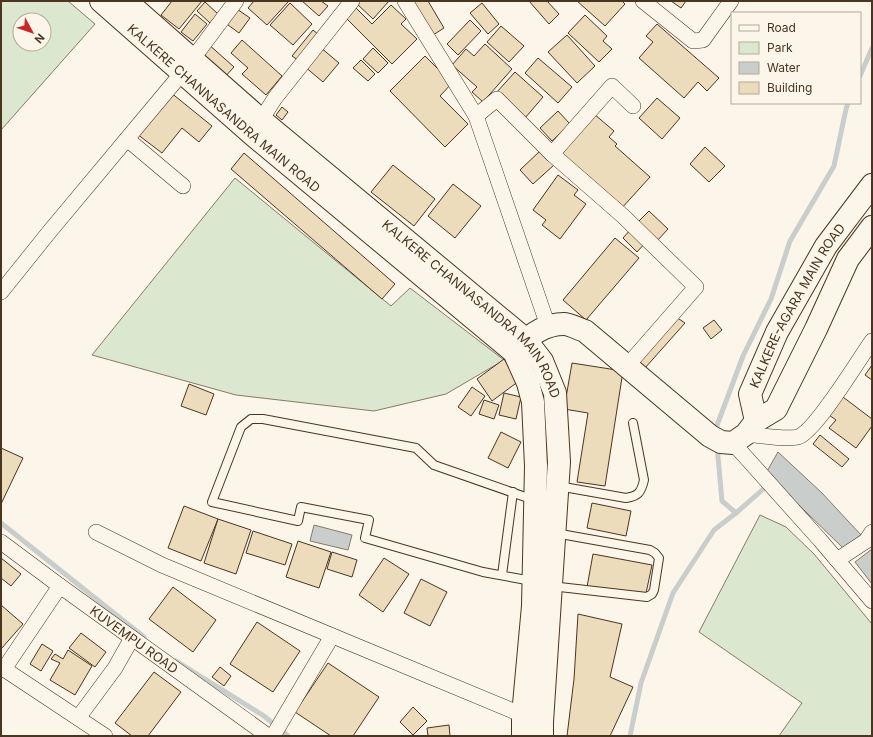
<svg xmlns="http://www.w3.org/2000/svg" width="873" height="737" viewBox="0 0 873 737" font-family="Inter,sans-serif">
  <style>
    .green { fill: #dce7d0; stroke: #887966; fill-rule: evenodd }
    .water { fill: #c9cecd; stroke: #887966 }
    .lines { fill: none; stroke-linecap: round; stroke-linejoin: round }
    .stream { stroke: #c9cecd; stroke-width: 5 }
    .building { fill: #ecdcbc; stroke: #4a3520 }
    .lane-casing { stroke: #4a3520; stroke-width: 10 }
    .street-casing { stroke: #4a3520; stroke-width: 16 }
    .secondary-casing { stroke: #4a3520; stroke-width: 24 }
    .lane { stroke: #fbf6e9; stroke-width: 8 }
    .street { stroke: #fbf6e9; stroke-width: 15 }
    .secondary { stroke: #fbf6e9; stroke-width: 22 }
    .labels { text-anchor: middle; stroke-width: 3; stroke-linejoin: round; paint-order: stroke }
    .street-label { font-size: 13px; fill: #4a3520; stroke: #fbf6e9 }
  </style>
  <rect width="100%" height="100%" fill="#fbf6e9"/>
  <g class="green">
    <path d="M1 1H68L95 24 1 130ZM20 20H44V44H20Z"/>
    <path d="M235 178 391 306 410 288 504 360 446 394 374 411 236 395 92 355Z"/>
    <path d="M760 515 786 527 814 554 872 624V736H779L802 703 699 632Z"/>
  </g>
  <g class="water">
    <path d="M778 452 822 493 861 535 844 549 766 473Z"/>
    <path d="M314 525 352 535 348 550 310 541Z"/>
    <path d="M872 549V584L855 562Z"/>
  </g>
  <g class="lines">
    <g class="stream">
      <path d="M860 76 872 48"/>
      <path d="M716 432V428L743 356 771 299 790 241 834 166 846 109 848 103"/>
      <path d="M717 446 722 501 736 513"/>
      <path d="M1 523 144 637"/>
      <path d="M176 661 264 716 288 736"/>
      <path d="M630 736 641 683 673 593 714 530 736 513 768 485"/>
    </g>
  </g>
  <g class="building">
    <path d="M172 1H202L179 29 161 15Z"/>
    <path d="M254 1H289L267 25 248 8Z"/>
    <path d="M302 1H321L328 6 319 16Z"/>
    <path d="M358 1H389L373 19 356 3Z"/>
    <path d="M409 1H428L444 28 430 37Z"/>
    <path d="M529 1H547L559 14 549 24Z"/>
    <path d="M577 1H622L625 4 605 26Z"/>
    <path d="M671 1H686L681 8Z"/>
    <path d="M205 2 218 14 210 23 197 11Z"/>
    <path d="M290 3 312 24 293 45 270 25Z"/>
    <path d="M482 3 499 24 488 34 470 13Z"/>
    <path d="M353 5 372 24 391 5 406 19 401 24 417 39 392 64 343 15Z"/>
    <path d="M234 7 250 18 239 33 224 22Z"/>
    <path d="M195 14 207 24 193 41 181 32Z"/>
    <path d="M585 15 607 36 603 41 612 49 599 62 568 33Z"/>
    <path d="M470 20 481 31 458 55 447 44Z"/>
    <path d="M657 24 719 78 707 91 698 82 684 98 639 58 653 42 646 36Z"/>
    <path d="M501 26 524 46 509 62 487 42Z"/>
    <path d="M313 30 319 35 298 60 292 56Z"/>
    <path d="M567 35 595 66 577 83 548 52Z"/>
    <path d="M242 40 282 76 266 95 242 74 248 68 231 53Z"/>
    <path d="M207 43 234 67 221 81 195 58Z"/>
    <path d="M485 44 512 69 483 102 472 92 477 87 452 65 466 49 474 56Z"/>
    <path d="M320 47 339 63 323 82 304 66Z"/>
    <path d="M373 48 388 63 378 73 363 59Z"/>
    <path d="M425 56 452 83 440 96 468 124 445 147 390 91Z"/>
    <path d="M538 58 572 87 558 103 525 73Z"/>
    <path d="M361 60 375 74 368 81 353 68Z"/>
    <path d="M515 72 543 97 525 118 496 93Z"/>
    <path d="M170 92 212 126 199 142 182 128 162 153 137 134Z"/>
    <path d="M657 98 680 118 662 139 639 118Z"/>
    <path d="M282 107 288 112 282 120 276 115Z"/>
    <path d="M558 111 570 124 552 141 540 128Z"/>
    <path d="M594 114 614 131 609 137 617 144 615 146 650 177 620 210 558 154Z"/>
    <path d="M705 147 725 166 709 182 690 164Z"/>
    <path d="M541 150 554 165 533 184 520 170Z"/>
    <path d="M244 153 395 284 382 299 231 169Z"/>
    <path d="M393 165 435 199 414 226 371 192Z"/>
    <path d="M558 175 578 190 574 195 586 204 560 239 542 225 546 220 533 210Z"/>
    <path d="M453 184 481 206 455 238 428 216Z"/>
    <path d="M649 211 668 229 656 242 636 224Z"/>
    <path d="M632 228 646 242 637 252 623 238Z"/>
    <path d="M615 238 639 258 586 320 563 300Z"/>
    <path d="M676 317 685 323 645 368 637 361Z"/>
    <path d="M714 320 722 330 711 339 703 328Z"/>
    <path d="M504 359 519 381 492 401 477 379Z"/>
    <path d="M572 363 623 371 605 486 577 482 588 413 564 409Z"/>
    <path d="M872 365V380L865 375Z"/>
    <path d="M189 384 214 394 206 415 181 406Z"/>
    <path d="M472 387 485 396 471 416 458 407Z"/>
    <path d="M504 393 521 397 516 419 499 415Z"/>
    <path d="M843 397 872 419V426L856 448 829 428 836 420 829 415Z"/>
    <path d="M484 400 499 405 494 419 479 414Z"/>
    <path d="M501 432 521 442 508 468 488 458Z"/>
    <path d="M820 435 849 459 842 467 813 444Z"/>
    <path d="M1 448 23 458 1 504Z"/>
    <path d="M592 503 631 511 626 536 587 528Z"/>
    <path d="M184 506 218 519 201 561 168 548Z"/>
    <path d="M218 519 251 530 236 574 204 563Z"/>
    <path d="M253 531 292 544 285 565 246 553Z"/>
    <path d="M298 541 331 552 319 588 286 577Z"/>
    <path d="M332 552 357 560 352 577 327 569Z"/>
    <path d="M593 554 652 565 645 598 587 587Z"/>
    <path d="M1 558 21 574 11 586 1 578Z"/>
    <path d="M384 558 409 574 383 612 359 595Z"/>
    <path d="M421 579 447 592 430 626 404 613Z"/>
    <path d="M173 587 216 620 193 652 149 619Z"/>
    <path d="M1 605 23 624 1 649Z"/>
    <path d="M578 614 622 624 610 677 633 687 610 736H567L574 679Z"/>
    <path d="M257 622 300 651 273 692 230 664Z"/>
    <path d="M81 633 106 652 95 667 69 648Z"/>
    <path d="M42 644 53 651 41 671 30 664Z"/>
    <path d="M68 650 92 666 75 695 50 680 60 663 51 659 55 654 63 659Z"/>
    <path d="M328 663 379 697 353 736H331L295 712Z"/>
    <path d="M220 667 231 676 224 686 212 677Z"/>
    <path d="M154 672 181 692 148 736H132L115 723Z"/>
    <path d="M413 707 427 721 413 735 400 722Z"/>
    <path d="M449 725 450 736H428L427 728Z"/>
  </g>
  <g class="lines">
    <g class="lane-casing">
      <g id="lane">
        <path d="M558 486 626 498C638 496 641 493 644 480L633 423"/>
        <path d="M502 575 513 492"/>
        <path d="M532 581 483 572 365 538 369 520 301 507 298 521 212 502 241 427 251 419H263L416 448 434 465 534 500"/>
        <path d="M551 586 647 597 652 594 654 590 659 558 655 553 650 550 555 533"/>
      </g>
    </g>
    <g class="street-casing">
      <g id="street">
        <path d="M405 1 476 116 548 326"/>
        <path d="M643 1 693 41 703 40 731 1"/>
        <path d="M476 116 497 99 552 154 623 216 696 287 627 366"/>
        <path d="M261 120 275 98 352 1"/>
        <path d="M127 139 183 186"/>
        <path d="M552 154 612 86 633 106"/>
        <path d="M1 292 50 231 182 73 236 1"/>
        <path d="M746 434C759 435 785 440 798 437 816 431 859 359 872 341"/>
        <path d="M733 443 820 540 872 601"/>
        <path d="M96 532 162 565 530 718"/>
        <path id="s1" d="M1 542 60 586 268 736"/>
        <path d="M837 560 866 541 872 532"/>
        <path d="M1 667 105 736"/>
        <path d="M4 669 60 586"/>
        <path d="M78 718 115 668 132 638"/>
        <path d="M273 736 332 636"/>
      </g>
    </g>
    <g class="secondary-casing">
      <g id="secondary">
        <path id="s2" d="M101 1 252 134 514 352 528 383 533 402 536 466 533 606 523 715V736"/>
        <path id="s3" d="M126 1 261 120 525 339 542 361 555 393 559 462 542 722V736"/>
        <path d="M516 350C528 336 544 324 564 324 570 324 578 329 585 331L710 436 721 442 733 443 746 434 756 421 776 409 816 329 848 259 872 227"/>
        <path id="s4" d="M756 421 750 394 777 332 826 246 872 185"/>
      </g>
    </g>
    <use href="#lane" class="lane"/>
    <use href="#street" class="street"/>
    <use href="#secondary" class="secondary"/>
  </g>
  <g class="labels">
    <g class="street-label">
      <text dy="5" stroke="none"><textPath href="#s2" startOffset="163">KALKERE CHANNASANDRA MAIN ROAD</textPath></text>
      <text dy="5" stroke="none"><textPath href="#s4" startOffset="128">KALKERE-AGARA MAIN ROAD</textPath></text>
      <text dy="5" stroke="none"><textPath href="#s3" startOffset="465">KALKERE CHANNASANDRA MAIN ROAD</textPath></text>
      <text dy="5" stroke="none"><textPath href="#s1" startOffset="165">KUVEMPU ROAD</textPath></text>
    </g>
  </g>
  <rect width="873" height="737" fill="none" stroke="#4a3520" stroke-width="4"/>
  <rect x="731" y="12" width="130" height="92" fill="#fbf6e9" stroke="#b4a999"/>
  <rect x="739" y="25" width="20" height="6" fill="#fbf6e9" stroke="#b4a999"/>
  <text x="767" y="32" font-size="12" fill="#4a3520">Road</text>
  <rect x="739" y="42" width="20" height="12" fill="#dce7d0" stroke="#b4a999"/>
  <text x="767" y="52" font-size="12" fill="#4a3520">Park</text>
  <rect x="739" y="62" width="20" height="12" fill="#c9cecd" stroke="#b4a999"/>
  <text x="767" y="72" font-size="12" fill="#4a3520">Water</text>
  <rect x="739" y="82" width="20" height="12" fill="#ecdcbc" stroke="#b4a999"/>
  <text x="767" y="92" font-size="12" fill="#4a3520">Building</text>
  <g transform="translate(32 32) rotate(130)"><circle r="19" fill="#fbf6e9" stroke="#b4a999"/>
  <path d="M0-3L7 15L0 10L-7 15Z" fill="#c62828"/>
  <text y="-6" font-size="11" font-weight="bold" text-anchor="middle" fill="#4a3520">N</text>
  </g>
</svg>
